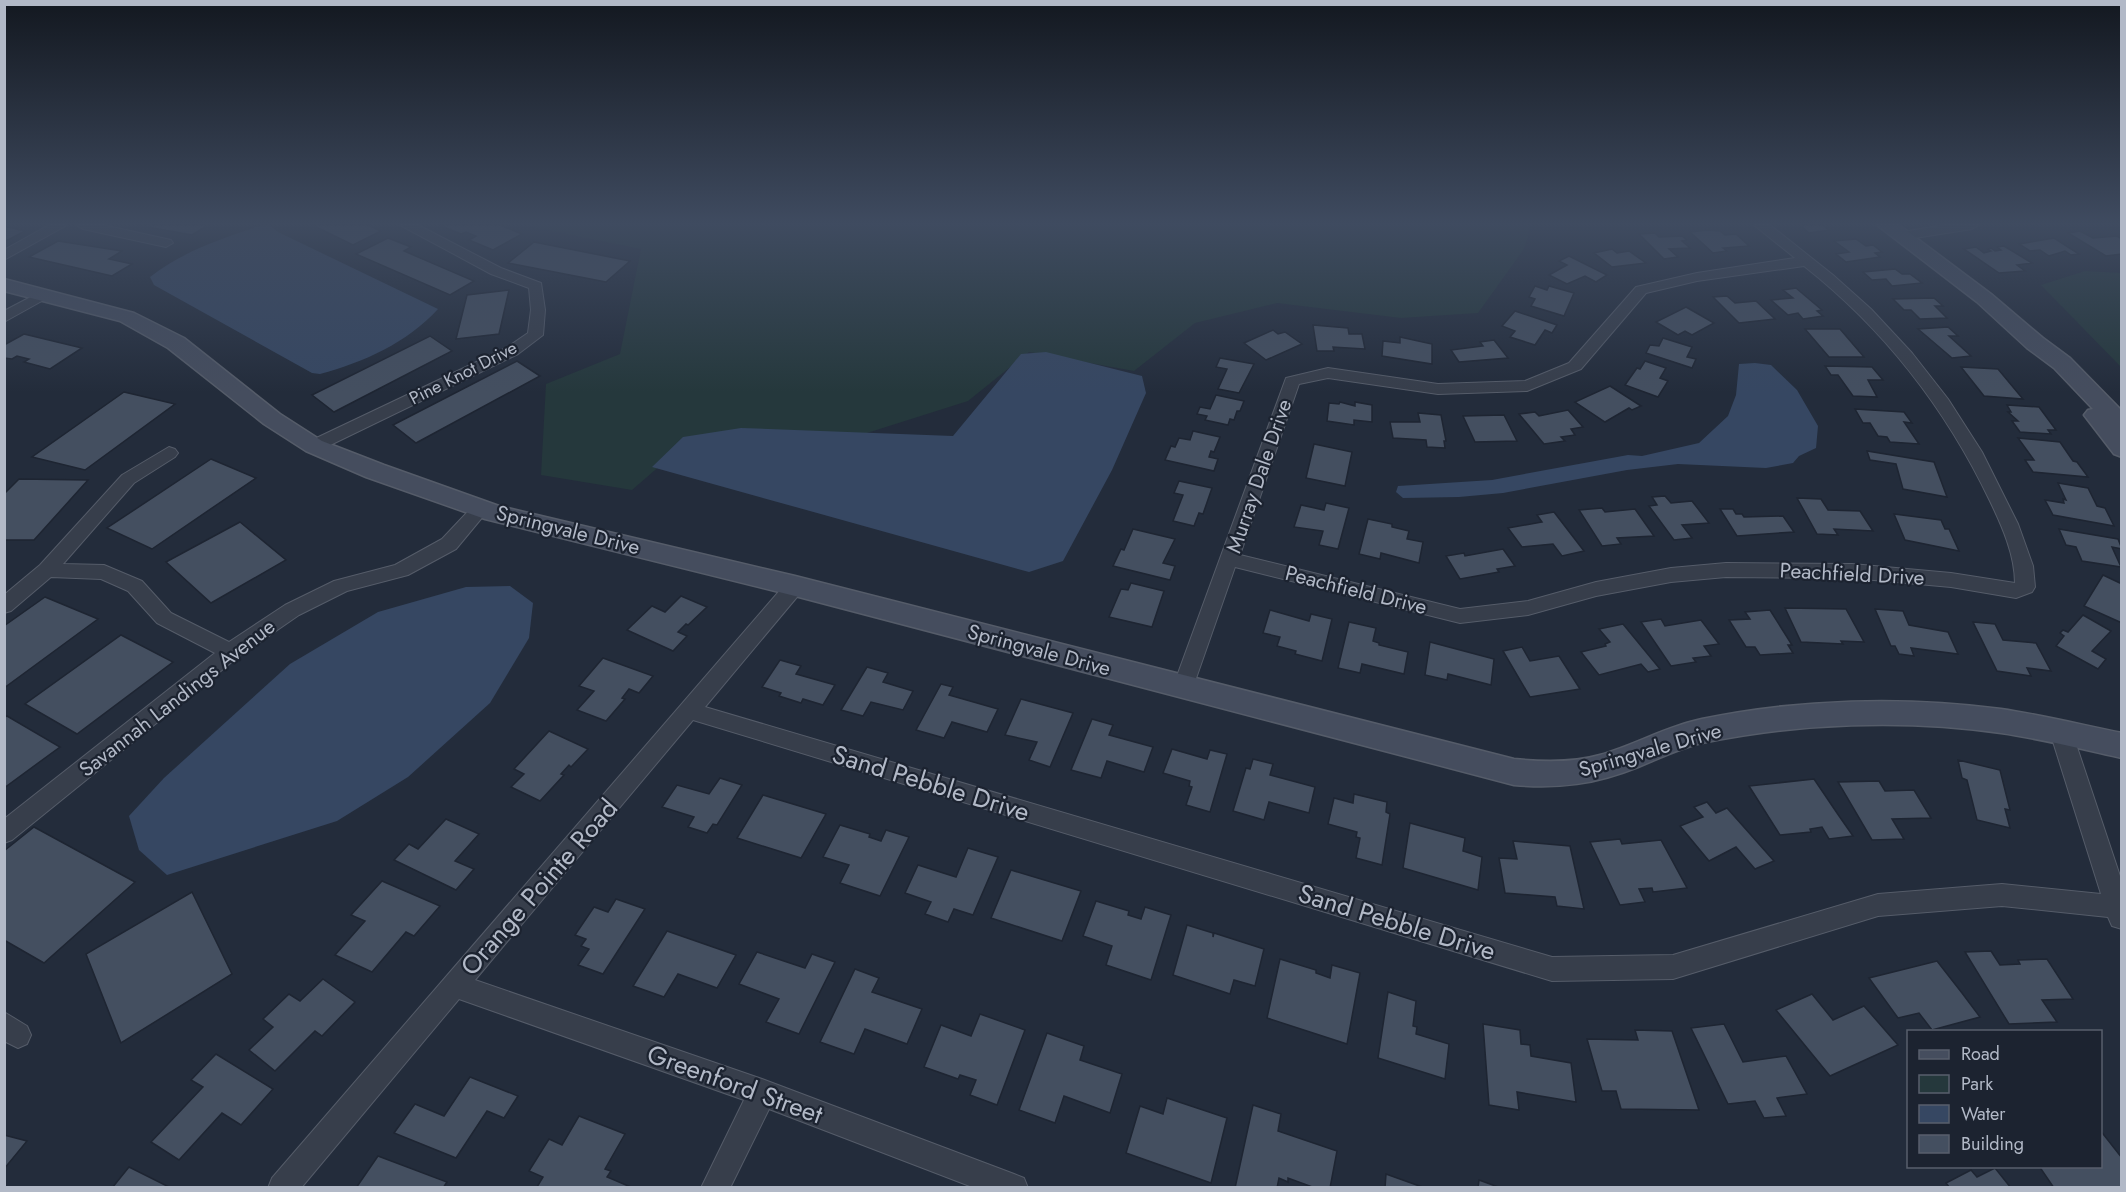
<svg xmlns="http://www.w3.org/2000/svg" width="2126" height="1192" viewBox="0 0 2126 1192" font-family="Jost,sans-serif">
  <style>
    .green { fill: #25383c }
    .water { fill: #364762 }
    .building { fill: #444f60; stroke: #1e2532; stroke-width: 1.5 }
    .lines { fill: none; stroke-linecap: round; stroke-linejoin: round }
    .street-casing { stroke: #555c69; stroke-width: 2 }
    .secondary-casing { stroke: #555c69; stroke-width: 3 }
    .street { fill: #373e4b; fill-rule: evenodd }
    .secondary { fill: #454d5e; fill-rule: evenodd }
    .labels { text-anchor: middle; stroke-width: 4.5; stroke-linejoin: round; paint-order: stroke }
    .far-street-label { font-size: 18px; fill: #b2b9c7; stroke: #1c2330 }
    .street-label { font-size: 21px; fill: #b2b9c7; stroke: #1c2330 }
    .near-street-label { font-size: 26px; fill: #b2b9c7; stroke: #1c2330 }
  </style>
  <rect width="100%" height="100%" fill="#232c3b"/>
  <g class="green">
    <path d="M523 225H1531L1524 249 1478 313 1401 318 1277 303 1195 323 1134 371 1029 352 968 401 867 433 692 438 632 490 541 475 546 384 620 354 641 249Z"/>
    <path d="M2085 271 2121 273V367L2041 285Z"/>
  </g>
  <g class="water">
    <path d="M262 225H269L278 232 438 309C407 343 364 362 320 374L312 373 154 285 150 277C183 251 222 239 262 225Z"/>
    <path d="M1046 352 1142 376 1146 393 1112 470 1063 561 1029 572 652 467 683 437 741 428 953 436 1021 354Z"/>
    <path d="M1755 363 1771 365 1797 390 1818 426 1816 448 1799 456 1793 463 1766 468 1678 464 1627 470 1503 493 1459 497 1403 498 1396 492 1398 486 1492 480 1628 455 1642 456 1699 443 1728 416 1736 395 1739 364Z"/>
    <path d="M510 586 533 603 529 638 490 703 408 777 337 821 167 875 139 850 129 816 164 778 290 664 378 612 466 587Z"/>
  </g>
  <g class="building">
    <path d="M137 225H208L192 235Z"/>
    <path d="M312 225H368L381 231 353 245Z"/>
    <path d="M439 225H500L522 234 493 250 469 240 476 236 466 232 461 234Z"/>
    <path d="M1800 225H1822L1829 230 1809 233Z"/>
    <path d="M4 226 25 231 4 242Z"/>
    <path d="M1707 230 1720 231 1725 235 1736 234 1749 246 1723 248 1727 251 1713 253 1690 232Z"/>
    <path d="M2080 231 2093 238 2117 236 2122 239V254L2106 256 2068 233Z"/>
    <path d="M1655 233 1659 237 1682 236 1687 240 1682 241 1690 248 1669 249 1678 257 1664 259 1639 234Z"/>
    <path d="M388 238 411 247 404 251 474 281 450 295 356 254Z"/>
    <path d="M2054 238 2079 254 2071 255 2065 251 2049 256 2040 250 2030 251 2019 244Z"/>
    <path d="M1856 239 1866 246 1873 245 1882 252 1875 253 1880 257 1846 262 1836 254 1849 252 1834 241Z"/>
    <path d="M58 241 122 251 109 259 132 264 112 276 29 257Z"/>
    <path d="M534 242 630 261 606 282 508 263Z"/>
    <path d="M2004 246 2032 263 2017 265 2025 271 1999 273 1964 249 1976 247 1984 253 1991 251 1988 249 1991 248 1995 251 2001 250 1997 247Z"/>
    <path d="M1612 249 1617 253 1629 251 1646 263 1612 267 1594 253Z"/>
    <path d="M1569 256 1607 275 1596 282 1585 276 1567 284 1549 275 1567 265 1559 261Z"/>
    <path d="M1895 269 1902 274H1910L1922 283 1892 286 1886 279 1872 280 1863 272Z"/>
    <path d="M1535 286 1547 290 1549 286 1574 293 1564 316 1531 306 1535 299 1529 297Z"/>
    <path d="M1796 288 1822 310 1817 311 1823 316 1803 319 1798 313 1788 315 1771 300 1793 298 1783 290Z"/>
    <path d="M509 290 499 334 456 339 467 295Z"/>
    <path d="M1727 296 1735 303 1756 301 1775 319 1739 323 1713 297Z"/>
    <path d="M1934 298 1943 306H1935L1947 318 1920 319 1911 310H1904L1893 299Z"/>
    <path d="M1686 307 1714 323 1692 335 1685 331 1678 335 1656 322Z"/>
    <path d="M1515 311 1557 325 1552 333 1545 330 1535 345 1510 337 1515 331 1502 326Z"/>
    <path d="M1313 325 1348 328 1349 334H1362L1365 349 1333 347 1334 351H1317Z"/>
    <path d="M1948 327 1958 336H1949L1971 356 1952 358 1918 329Z"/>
    <path d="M1805 329H1840L1864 357H1829Z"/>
    <path d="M1273 330 1278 334 1285 332 1302 344 1266 360 1244 343Z"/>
    <path d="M24 334 82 348 50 369 24 362 29 359 17 356 12 359 4 358V345Z"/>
    <path d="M430 336 452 351 334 412 312 395Z"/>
    <path d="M1400 337 1432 344V364L1382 356 1383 341 1400 343Z"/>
    <path d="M1663 338 1692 347 1687 357 1696 359 1692 368 1646 353 1650 345 1659 346Z"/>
    <path d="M1494 340 1508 358 1459 362 1451 350 1483 346 1480 342Z"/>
    <path d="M1220 358 1254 364 1239 393 1218 389 1227 369 1216 367Z"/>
    <path d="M517 361 540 376 416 443 393 425Z"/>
    <path d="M1645 361 1666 368 1660 378 1668 381 1658 397 1625 385 1637 368 1640 369Z"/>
    <path d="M1825 366 1872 367 1883 380H1868L1877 397 1853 396 1838 375H1831Z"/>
    <path d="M1961 367 1998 369 2023 399 1984 396Z"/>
    <path d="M1610 386 1641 406 1632 410 1629 408 1605 422 1575 402Z"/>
    <path d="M124 392 175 404 85 470 32 457Z"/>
    <path d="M1216 395 1244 401 1240 411H1237L1234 420 1230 419 1228 425 1205 420 1207 416 1197 414 1200 407 1210 409Z"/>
    <path d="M1340 402 1355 406V402L1372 405V422L1354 420V425L1327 421 1329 403 1339 404Z"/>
    <path d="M2007 405 2039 407 2056 430H2048L2051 434 2020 432 2012 421H2018L2008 412H2011Z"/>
    <path d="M1855 409 1904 412 1912 423 1904 422 1919 444 1890 442 1887 437 1878 436 1870 423H1863Z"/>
    <path d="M1568 410 1583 427 1571 429 1575 435 1561 437 1565 441 1544 444 1519 414 1535 412 1539 416Z"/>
    <path d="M1418 413 1441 415 1446 441H1444L1445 448 1427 447 1426 440 1393 438 1390 422H1420Z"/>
    <path d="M1504 415 1517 441 1475 442 1463 416Z"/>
    <path d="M1193 431 1220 437 1214 452 1211 451 1209 457 1218 459 1214 471 1165 460 1171 446 1175 447 1179 438 1190 440Z"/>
    <path d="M2018 438 2060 442 2073 461 2077 462 2088 477 2033 472 2025 460H2034Z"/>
    <path d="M1314 444 1352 452 1345 486 1306 478Z"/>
    <path d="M1867 451 1934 462 1947 497 1903 489 1896 464 1870 460Z"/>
    <path d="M211 459 256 478 152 549 107 528Z"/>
    <path d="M19 479 88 480 34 540H4V494Z"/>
    <path d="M1179 481 1212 488 1203 514 1199 513 1194 526 1173 521 1183 495 1174 493Z"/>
    <path d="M2058 483 2088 488 2097 506 2105 508 2114 526 2053 515 2045 500 2064 503 2063 499 2066 500Z"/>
    <path d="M1665 496 1671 503 1692 501 1709 523 1682 525 1692 538 1674 540 1649 506 1657 505 1652 497Z"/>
    <path d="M1797 498 1821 499 1828 510 1860 511 1873 531 1834 529 1838 535 1817 534Z"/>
    <path d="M1326 503 1349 508 1338 549 1319 545 1323 531 1294 527 1301 505 1324 510Z"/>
    <path d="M1602 508 1605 512 1635 509 1654 536 1617 538 1621 544 1602 546 1579 510Z"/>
    <path d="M1720 509H1733L1736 514H1742L1744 517 1783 516 1794 532 1737 536Z"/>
    <path d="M1554 512 1584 551 1562 556 1553 544 1522 547 1508 528 1542 522 1537 515Z"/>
    <path d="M1894 514 1941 520 1945 529H1949L1959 551 1905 540Z"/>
    <path d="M1368 519 1392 524V527L1409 531 1407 539 1423 542 1419 563 1381 553 1380 559 1359 554Z"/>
    <path d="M240 522 286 560 211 603 166 562Z"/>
    <path d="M1133 529 1175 539 1163 563 1175 566 1170 580 1113 566 1121 549 1124 550Z"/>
    <path d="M2059 529 2118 539 2122 549 2112 547 2121 567 2082 561 2076 547 2066 545Z"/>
    <path d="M1503 549 1515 566 1497 569 1499 572 1460 579 1446 556 1464 553 1465 556Z"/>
    <path d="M2103 575 2122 584V623L2084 606Z"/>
    <path d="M1131 583 1164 591 1152 627 1109 617 1121 589 1128 590Z"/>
    <path d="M681 596 707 607 688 625 686 624 678 632 687 636 673 651 627 630 652 606 665 612Z"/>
    <path d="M45 597 98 619 4 688V626Z"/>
    <path d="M1785 608 1846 609 1864 642 1841 641 1843 644 1801 642Z"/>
    <path d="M1875 609 1903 611 1909 625 1948 632 1958 654 1911 648 1914 656 1899 654 1895 646H1891Z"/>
    <path d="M1270 610 1309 621 1311 614 1332 619 1322 661 1295 654 1296 651 1277 646 1280 637 1263 633Z"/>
    <path d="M1770 610 1792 645H1788L1793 653 1760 655 1755 647H1746L1729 620 1750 619 1745 612Z"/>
    <path d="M2083 615 2111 631 2092 651 2106 659 2098 669 2056 646 2064 636 2060 633 2063 630 2068 632Z"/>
    <path d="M1661 619 1665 626 1701 620 1719 644 1704 646 1711 656 1693 658 1696 662 1671 666 1641 622Z"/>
    <path d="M1349 622 1376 628 1373 641 1379 643V645L1408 652 1404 674 1362 664 1360 673 1338 668Z"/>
    <path d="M1973 622 1995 624 2003 640 2036 643 2051 671 2027 668 2031 676 1997 671Z"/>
    <path d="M1623 624 1660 669 1648 672 1641 664 1599 675 1581 652 1606 646 1605 644 1610 642 1599 629Z"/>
    <path d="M121 635 173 662 77 734 25 704Z"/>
    <path d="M1430 642 1494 659 1491 685 1448 674 1447 680 1425 675Z"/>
    <path d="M1522 647 1530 661 1559 656 1580 689 1530 697 1503 651Z"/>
    <path d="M603 658 653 676 639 693 629 689 622 698 625 699 606 721 577 710 594 691 579 686Z"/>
    <path d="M780 660 801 666 796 674 835 685 823 705 803 699 801 703 779 696 781 693 762 687Z"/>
    <path d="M867 667 888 673 883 682 913 691 903 710 871 702 863 716 841 710Z"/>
    <path d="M941 684 953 687 949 695 998 709 987 732 952 722 944 738 916 730Z"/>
    <path d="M1021 699 1073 713 1050 767 1029 760 1037 742 1005 735Z"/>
    <path d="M7 716 60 747 4 788V718Z"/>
    <path d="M1092 719 1113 725 1109 735 1153 747 1144 772 1107 761 1101 778 1071 770Z"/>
    <path d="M549 731 588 749 571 767 569 765 561 774 564 775 540 801 511 787 524 774 514 769Z"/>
    <path d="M1172 749 1207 759 1210 750 1227 754 1210 812 1186 805 1192 787 1189 786 1190 781 1163 773Z"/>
    <path d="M1253 759 1273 764 1270 775 1315 787 1309 813 1269 802 1264 820 1233 811 1246 768 1250 769Z"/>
    <path d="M1958 760 2000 770 2010 810 2005 809 2010 828 1977 820 1967 780 1962 778Z"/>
    <path d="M720 778 742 785 717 825 713 824 707 833 688 827 694 817 662 807 677 785 709 794Z"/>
    <path d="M1814 779 1837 813 1853 836 1829 839 1822 827 1810 829 1811 832 1780 835 1749 786Z"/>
    <path d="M1879 781 1885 791 1914 790 1931 818 1892 819 1904 839 1872 840 1838 782Z"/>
    <path d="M1354 794 1387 802 1386 812 1390 814 1382 865 1356 858 1360 838 1356 837 1357 832 1328 824 1334 798 1353 803Z"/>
    <path d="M763 795 826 814 801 858 737 838Z"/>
    <path d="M1707 802 1716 813 1727 808 1774 861 1755 869 1736 847 1709 861 1680 826 1703 817 1694 807Z"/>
    <path d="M446 819 479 834 455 861 474 869 456 890 394 860 409 844 418 849Z"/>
    <path d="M1410 823 1465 838 1463 851 1482 857 1478 890 1403 868Z"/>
    <path d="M840 825 870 834 869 837 881 841 886 830 909 837 880 896 840 883 849 865 823 857Z"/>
    <path d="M34 827 135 882 44 963 4 940V851Z"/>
    <path d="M1620 839 1622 844 1661 840 1687 888 1653 892 1652 888 1639 889 1645 902 1620 905 1590 842Z"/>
    <path d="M1513 841 1570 846 1584 909 1557 906 1555 897 1505 893 1499 858 1517 859Z"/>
    <path d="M968 848 998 857 973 915 954 909 948 922 925 914 931 902 905 893 918 865 956 877Z"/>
    <path d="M1011 870 1081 891 1062 941 991 918Z"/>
    <path d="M382 881 440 906 414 936 406 932 372 972 335 955 365 921 351 915Z"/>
    <path d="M192 892 232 974 121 1043 86 954Z"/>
    <path d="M616 899 645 909 603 974 578 965 589 949 581 946 586 939 575 935 594 907 608 912Z"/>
    <path d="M1096 901 1129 911 1128 915 1141 919 1145 907 1171 915 1151 980 1106 965 1112 946 1083 936Z"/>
    <path d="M1187 925 1213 933V937L1214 933 1264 949 1255 986 1234 980 1230 994 1173 975Z"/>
    <path d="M667 931 736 955 717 988 678 974 664 997 633 986Z"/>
    <path d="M1991 951 2000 965 2020 964 2018 960 2047 959 2073 999 2042 1000 2057 1022 2009 1024 1965 952Z"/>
    <path d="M757 952 805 968 812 954 835 962 799 1034 766 1022 779 999 739 984Z"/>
    <path d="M1280 959 1316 970V973L1330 978 1332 965 1360 973 1347 1044 1267 1018Z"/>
    <path d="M1937 961 1962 993 1980 1017 1932 1030 1919 1013 1898 1018 1869 978Z"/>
    <path d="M855 969 879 978 872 992 922 1009 907 1044 865 1029 854 1054 820 1042Z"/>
    <path d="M323 979 355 1002 322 1036 315 1031 275 1071 249 1050 273 1027 263 1019 289 994 300 1001Z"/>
    <path d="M1388 992 1416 1001 1413 1026 1417 1027 1416 1034 1449 1044 1445 1079 1378 1058Z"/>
    <path d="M1812 994 1833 1020 1864 1006 1898 1045 1830 1076 1776 1010Z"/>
    <path d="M980 1014 1025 1030 997 1105 970 1095 976 1080 960 1075 958 1079 924 1067 941 1025 971 1036Z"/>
    <path d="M1483 1024 1520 1030 1521 1044 1530 1045 1531 1056 1571 1063 1576 1102 1517 1092 1519 1110 1489 1105Z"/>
    <path d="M1724 1024 1743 1062 1786 1056 1807 1094 1777 1098 1786 1116 1764 1118 1755 1101 1728 1104 1691 1028Z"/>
    <path d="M1635 1030 1672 1031 1699 1110 1621 1109 1616 1091H1602L1587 1039 1638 1040Z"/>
    <path d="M1047 1033 1084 1046 1080 1060 1122 1074 1110 1113 1064 1096 1055 1123 1019 1110Z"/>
    <path d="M216 1054 273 1089 241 1125 222 1113 179 1160 151 1142 203 1087 191 1080Z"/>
    <path d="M470 1077 518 1096 504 1118 487 1111 456 1158 394 1133 415 1104 444 1116Z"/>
    <path d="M1167 1098 1227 1118 1211 1183 1126 1153 1140 1106 1163 1114Z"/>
    <path d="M1253 1105 1281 1114 1278 1131 1337 1151 1330 1188H1315L1288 1178V1182L1279 1178 1277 1188H1235Z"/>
    <path d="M579 1116 625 1134 605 1169 611 1171 607 1177 633 1188 537 1187 543 1177 529 1171 549 1139 562 1145Z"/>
    <path d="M2100 1130 2122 1158V1188H2054L2039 1166H2100Z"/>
    <path d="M4 1135 27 1141 4 1169Z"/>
    <path d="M378 1156 447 1182 443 1188H356Z"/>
    <path d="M129 1167 169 1187 112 1188Z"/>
    <path d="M1995 1168 2011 1188H1950L1946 1183 1971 1170 1977 1177Z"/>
    <path d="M1386 1174 1425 1188H1385Z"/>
    <path d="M1479 1180 1501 1188H1478Z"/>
  </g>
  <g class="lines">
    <g class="street-casing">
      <g id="street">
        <path d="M49 225H67L4 260V250Z"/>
        <path d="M76 225H103L171 240 173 243 166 247 83 229Z"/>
        <path d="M400 225H418L501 268 541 283 545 310 543 335 518 354 320 450H308L305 446 308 442 506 348 528 333 531 310 529 288 491 274Z"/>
        <path d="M1754 225H1770L1833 275 1871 309 1912 353 1948 399 1982 452 2018 524 2033 566 2035 587 2032 592 2016 598 1951 587 1852 578 1726 577 1671 582 1596 596 1528 615 1460 623 1235 567 1193 687 1190 693 1183 695 1176 693 1173 687 1286 378 1328 368 1438 384 1525 381 1569 363 1636 287 1697 273 1795 258ZM1804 266C1884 329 1946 409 1990 501 2002 526 2015 555 2015 583L1951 573 1852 564 1726 563 1671 568 1596 582 1528 601 1460 609 1240 555 1299 384 1328 378 1438 394 1527 391 1581 369 1646 293 1697 281Z"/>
        <path d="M1944 225H1979L1972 229 1902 240 1895 236 1902 232Z"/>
        <path d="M44 290 51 294 49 297 4 322V311Z"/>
        <path d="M169 447 175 449 178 453 175 457 134 483 63 564 104 565 142 581 171 613 229 642 285 605 334 581 395 565 442 539 475 504 481 502 487 504 490 508 456 549 408 575 347 591 299 615 238 657 12 840 4 843V819L215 653 157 623 128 591 101 579 51 577 11 611 4 613V595L40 565 122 475Z"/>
        <path d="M795 579 802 581 805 586 802 591 705 707 1552 957 1673 955 1878 894 2002 884 2101 894 2050 732 2053 726 2061 723 2069 726 2072 732 2122 882V929L2112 926 2108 917 2002 906 1878 916 1673 979 1552 981 693 720 475 980 762 1079 1014 1174 1024 1178 1028 1188H975L769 1109 730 1188H701L744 1100 459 999 301 1188H268L272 1178 788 581Z"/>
        <path d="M4 1012 27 1026 31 1035 27 1044 18 1048 4 1041Z"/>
      </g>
    </g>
    <g class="secondary-casing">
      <g id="secondary">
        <path d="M1877 225H1899L1991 294 2043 338 2070 358 2122 411V457L2114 454 2084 415 2088 410 2093 409 2054 368 2027 348 1977 302Z"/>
        <path d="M4 279 134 313 184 338 280 414 322 441 384 465 499 506 795 576 1514 759C1543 762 1572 763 1600 755 1635 745 1667 726 1702 719 1798 699 1904 696 2001 709 2042 715 2082 725 2122 733V758C2082 749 2042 739 2001 733 1904 719 1798 723 1702 743 1680 748 1660 758 1638 767 1596 784 1559 789 1514 785L795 596 485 519 366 477 306 451 264 424 168 348 120 321 4 291Z"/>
      </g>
    </g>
    <use href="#street" class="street"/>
    <use href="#secondary" class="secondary"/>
  </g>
  <linearGradient id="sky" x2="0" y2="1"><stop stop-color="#131820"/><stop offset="0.57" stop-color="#3f4b60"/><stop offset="1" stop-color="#3f4b60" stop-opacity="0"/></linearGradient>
  <rect width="2126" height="392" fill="url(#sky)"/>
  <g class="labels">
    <g class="far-street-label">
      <text transform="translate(463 373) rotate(-27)" y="6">Pine Knot Drive</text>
    </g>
    <g class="street-label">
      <text transform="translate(1259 476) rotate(-71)" y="7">Murray Dale Drive</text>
      <text transform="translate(568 530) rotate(14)" y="7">Springvale Drive</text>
      <text transform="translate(1852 574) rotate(3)" y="7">Peachfield Drive</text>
      <text transform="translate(1356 590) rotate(14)" y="7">Peachfield Drive</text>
      <text transform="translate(1039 650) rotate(15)" y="7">Springvale Drive</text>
      <text transform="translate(177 698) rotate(-38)" y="7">Savannah Landings Avenue</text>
      <text transform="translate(1650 750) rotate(-16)" y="7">Springvale Drive</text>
    </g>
    <g class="near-street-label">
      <text transform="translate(931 783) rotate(17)" y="9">Sand Pebble Drive</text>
      <text transform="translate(539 887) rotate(-49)" y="9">Orange Pointe Road</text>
      <text transform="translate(1397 922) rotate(17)" y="9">Sand Pebble Drive</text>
      <text transform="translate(735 1084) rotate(20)" y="9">Greenford Street</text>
    </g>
  </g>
  <rect width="2126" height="1192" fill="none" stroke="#b2b9c7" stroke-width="12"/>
  <rect x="1907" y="1030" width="195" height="138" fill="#1c2330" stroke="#585f6c" stroke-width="1.5"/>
  <rect x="1919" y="1050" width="30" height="9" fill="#454d5e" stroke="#585f6c" stroke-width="1.5"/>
  <text x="1961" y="1060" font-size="18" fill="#b2b9c7">Road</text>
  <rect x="1919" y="1075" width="30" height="18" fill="#25383c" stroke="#585f6c" stroke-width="1.5"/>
  <text x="1961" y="1090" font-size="18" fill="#b2b9c7">Park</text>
  <rect x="1919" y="1105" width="30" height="18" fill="#364762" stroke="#585f6c" stroke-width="1.5"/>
  <text x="1961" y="1120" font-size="18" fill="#b2b9c7">Water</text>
  <rect x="1919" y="1135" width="30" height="18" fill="#444f60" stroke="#585f6c" stroke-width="1.5"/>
  <text x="1961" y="1150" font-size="18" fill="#b2b9c7">Building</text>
</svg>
